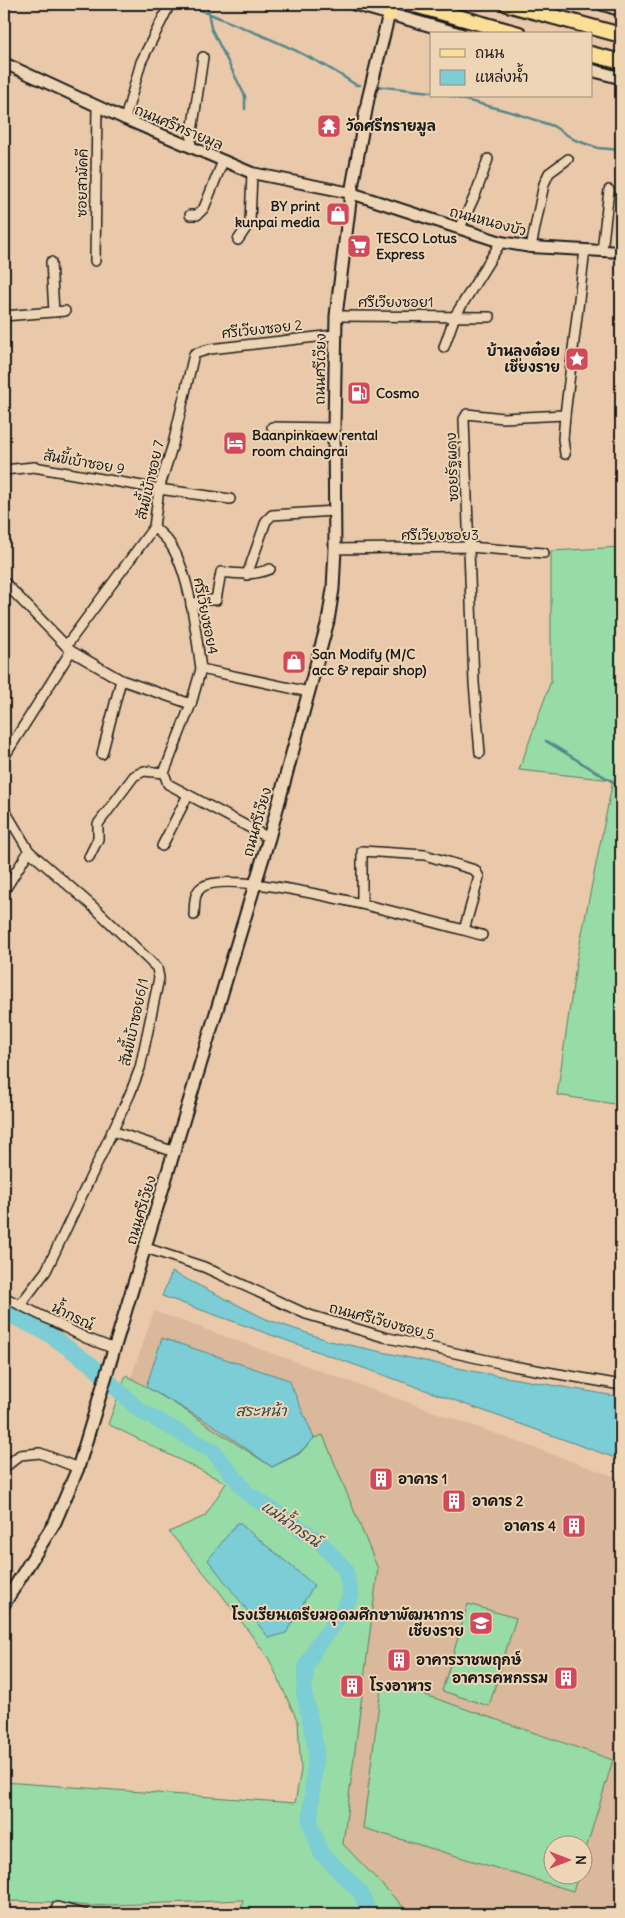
<svg xmlns="http://www.w3.org/2000/svg" width="625" height="1918" viewBox="0 0 625 1918" font-family="Delius,'Playpen Sans Thai',sans-serif">
  <style>
    .built { fill: #dab89b; fill-rule: evenodd }
    .grass { fill: #97dba7; stroke: #5a7c62 }
    .water { fill: #7ccdd5; stroke: #56868b }
    .lines { fill: none; stroke-linecap: round; stroke-linejoin: round }
    .stream { stroke: #56868b; stroke-width: 2.5 }
    .river { stroke: #7ccdd5; stroke-width: 16 }
    .minor-casing { stroke: #1c1c1c; stroke-width: 12 }
    .tertiary-casing { stroke: #1c1c1c; stroke-width: 14 }
    .secondary-casing { stroke: #1c1c1c; stroke-width: 15 }
    .primary-casing { stroke: #1c1c1c; stroke-width: 18 }
    .minor { stroke: #eed5b5; stroke-width: 9 }
    .tertiary { stroke: #eed5b5; stroke-width: 10 }
    .secondary { stroke: #eed5b5; stroke-width: 11 }
    .primary { stroke: #fbdf96; stroke-width: 14 }
    .labels { text-anchor: middle; stroke-width: 4; stroke-linejoin: round; paint-order: stroke }
    .poi-label { font-size: 14px; font-weight: bold; fill: #1c1c1c; stroke: #eed5b5; text-anchor: start }
    .street-label { font-size: 14px; fill: #1c1c1c; stroke: #eed5b5 }
    .water-label { font-size: 15px; font-style: italic; fill: #34484a; stroke: #eed5b5 }
  </style>
  <rect width="100%" height="100%" fill="#e9c9aa"/>
  <filter id="ink" filterUnits="userSpaceOnUse"><feTurbulence type="fractalNoise" baseFrequency=".02" numOctaves="2"/><feDisplacementMap in="SourceGraphic" scale="10" xChannelSelector="R" yChannelSelector="G"/><feConvolveMatrix kernelMatrix="1 2 1 2 8 2 1 2 1" color-interpolation-filters="sRGB"/></filter>
  <g filter="url(#ink)">
    <path class="built" d="M154 1311 621 1479V1604L612 1641 621 1645V1883L616 1899 621 1900V1914H390L322 1816 357 1594 129 1384ZM552 1846H582V1876H552Z"/>
    <g class="grass">
      <path d="M621 547V1105L557 1095 577 958 613 780 519 770 551 681V551Z"/>
      <path d="M126 1375 177 1405 272 1467 299 1454 314 1438 323 1435 378 1569 343 1844 410 1914H240L243 1900 88 1906 50 1902 4 1901V1782L295 1803 301 1770 298 1722 269 1659 216 1587 169 1532 205 1516 226 1483 108 1424Z"/>
      <path d="M468 1604 516 1618 489 1706 442 1691Z"/>
      <path d="M382 1680 613 1760 583 1859 582 1846H552V1876H578L573 1891 363 1828Z"/>
    </g>
    <g class="water">
      <path d="M172 1272 266 1319 330 1341 477 1372 621 1397V1460L162 1296Z"/>
      <path d="M162 1338 289 1380 314 1438 299 1453 272 1467 213 1425 146 1387Z"/>
      <path d="M238 1522 314 1585 286 1633 269 1638 208 1560Z"/>
    </g>
    <g class="lines">
      <g class="stream">
        <path d="M186 4C244 29 304 49 356 85H360"/>
        <path d="M208 10 211 28 245 96V109"/>
        <path d="M375 86 431 92"/>
        <path d="M450 96 515 113 553 126 575 140 598 148 621 150"/>
        <path d="M546 741 621 787"/>
      </g>
      <path class="river" d="M4 1312 47 1333 92 1365 139 1410 213 1451 247 1493 319 1541 345 1569 351 1595 338 1619 317 1645 306 1667 304 1692 316 1749 310 1821 321 1853 361 1893 369 1914"/>
      <g class="minor-casing">
        <g id="minor">
          <path d="M125 119 141 62 170 4"/>
          <path d="M190 146 203 57"/>
          <path d="M190 215H197L204 208 223 161"/>
          <path d="M460 228 476 193 488 159"/>
          <path d="M238 240 250 222 252 173"/>
          <path d="M531 247 544 184 549 173 568 159"/>
          <path d="M602 251 609 190"/>
          <path d="M95 261 97 106"/>
          <path d="M51 262 54 312"/>
          <path d="M4 316 65 311"/>
          <path d="M336 316 490 317"/>
          <path d="M444 347 455 316 501 242"/>
          <path d="M565 415 563 439 565 454"/>
          <path d="M272 427 334 428"/>
          <path d="M4 470 34 467 159 489 230 499"/>
          <path d="M154 527C159 532 164 536 168 541 190 570 196 634 201 669L309 692"/>
          <path d="M335 549 469 547 544 553"/>
          <path d="M247 575 266 521 272 515 335 511"/>
          <path d="M4 582 71 651 121 680 191 704 164 773 168 784 269 838"/>
          <path d="M191 605 203 600H216L221 572C239 574 253 576 270 569"/>
          <path d="M66 646 154 527 159 489 173 444 194 354 210 349 334 335"/>
          <path d="M191 704 201 669"/>
          <path d="M480 753 474 683 464 419 467 414 503 418 565 415 585 250"/>
          <path d="M102 754 121 680"/>
          <path d="M4 757 71 651"/>
          <path d="M4 809 29 851 98 911 157 968 159 978 140 1068 130 1094 56 1250 46 1271 20 1305"/>
          <path d="M162 846 188 795"/>
          <path d="M89 857 98 839V824L134 776 144 771 164 773"/>
          <path d="M4 891 29 851"/>
          <path d="M362 903V851L425 855 475 870 479 877 464 930"/>
          <path d="M194 915C195 906 193 893 202 887 236 866 437 923 482 935"/>
          <path d="M112 1131 175 1152"/>
          <path d="M146 1248 204 1267 306 1314 384 1337 513 1366 621 1385"/>
          <path d="M4 1297 86 1338 115 1349"/>
          <path d="M4 1468 20 1455 40 1453 78 1468"/>
          <path d="M55 1914 57 1907 84 1914"/>
        </g>
      </g>
      <g class="tertiary-casing">
        <path id="tertiary" d="M4 63 125 119 252 173 351 193 501 242 531 247 621 252"/>
      </g>
      <g class="secondary-casing">
        <g id="secondary">
          <path d="M354 4 460 34"/>
          <path d="M602 4 621 10"/>
          <path d="M591 70 621 78"/>
          <path d="M4 1604 55 1522 78 1468 269 838 328 621 333 589 335 549 334 428 336 316 351 193 368 99 389 14"/>
        </g>
      </g>
      <g class="primary-casing">
        <g id="primary">
          <path d="M411 4 519 34"/>
          <path d="M507 4 621 35"/>
          <path d="M389 14 391 4"/>
          <path d="M591 54 621 62"/>
        </g>
      </g>
      <use href="#minor" class="minor"/>
      <use href="#tertiary" class="tertiary"/>
      <use href="#secondary" class="secondary"/>
      <use href="#primary" class="primary"/>
    </g>
  </g>
  <defs>
    <g id="temple-square" transform="scale(1.25)"><rect x="-9" y="-9" width="18" height="18" rx="4" fill="#d1495b" stroke="#eed5b5"/><path d="M0-6L5-2H3V0L6.5 2.5H4V6H1.5V3h-3V6H-4V2.5H-6.5L-3 0V-2H-5Z" fill="#fff"/></g>
    <g id="shop-square" transform="scale(1.25)"><rect x="-9" y="-9" width="18" height="18" rx="4" fill="#d1495b" stroke="#eed5b5"/><path d="M-5-2.5h2.3a2.7 3.5 0 0 1 5.4 0H5L5.5 6h-11ZM-1.5-2.5h3a1.5 2.3 0 0 0-3 0Z" fill="#fff"/></g>
    <g id="supermarket-square" transform="scale(1.25)"><rect x="-9" y="-9" width="18" height="18" rx="4" fill="#d1495b" stroke="#eed5b5"/><path d="M-6-5.5h2.5l.6 2H6L4.5 2H-2.5L-4.4-4H-6ZM-1.5 3.2a1.3 1.3 0 1 0 .1 0ZM3 3.2a1.3 1.3 0 1 0 .1 0Z" fill="#fff"/></g>
    <g id="sight-square" transform="scale(1.25)"><rect x="-9" y="-9" width="18" height="18" rx="4" fill="#d1495b" stroke="#eed5b5"/><path d="M0-6L1.8-2.2L6-1.7L2.9 1.2L3.7 5.4L0 3.3L-3.7 5.4L-2.9 1.2L-6-1.7L-1.8-2.2Z" fill="#fff"/></g>
    <g id="fuel-square" transform="scale(1.25)"><rect x="-9" y="-9" width="18" height="18" rx="4" fill="#d1495b" stroke="#eed5b5"/><path d="M-5.5-6h7V0h2V4h1.3V-2.5L3-4.5l.8-.8L6-3V5H2.5V1h-1V6h-7ZM-4.2-4.7v3.2H.2V-4.7Z" fill="#fff"/></g>
    <g id="hotel-square" transform="scale(1.25)"><rect x="-9" y="-9" width="18" height="18" rx="4" fill="#d1495b" stroke="#eed5b5"/><path d="M-6-4.5h1.5V1H6V5H4.5V3h-9V5H-6ZM-4 0a1.8 1.8 0 1 1 3.6 0ZM.5 0V-2.5h3Q6-2.5 6 0Z" fill="#fff"/></g>
    <g id="building-square" transform="scale(1.25)"><rect x="-9" y="-9" width="18" height="18" rx="4" fill="#d1495b" stroke="#eed5b5"/><path d="M-4-6H4V6H1V3H-1V6H-4ZM-2.5-4.3h1.7v1.8h-1.7ZM.8-4.3h1.7v1.8H.8ZM-2.5-1h1.7V.8h-1.7ZM.8-1h1.7V.8H.8Z" fill="#fff"/></g>
    <g id="school-square" transform="scale(1.25)"><rect x="-9" y="-9" width="18" height="18" rx="4" fill="#d1495b" stroke="#eed5b5"/><path d="M0-5L7-2L0 1L-7-2ZM-4 1L0 2.5L4 1V4Q0 6-4 4Z" fill="#fff"/></g>
  </defs>
  <g fill-rule="evenodd">
    <use href="#temple-square" x="329" y="126"/>
    <use href="#shop-square" x="338" y="214"/>
    <use href="#supermarket-square" x="359" y="246"/>
    <use href="#sight-square" x="577" y="359"/>
    <use href="#fuel-square" x="359" y="393"/>
    <use href="#hotel-square" x="235" y="443"/>
    <use href="#shop-square" x="294" y="662"/>
    <use href="#building-square" x="381" y="1479"/>
    <use href="#building-square" x="454" y="1501"/>
    <use href="#building-square" x="574" y="1526"/>
    <use href="#school-square" x="481" y="1623"/>
    <use href="#building-square" x="399" y="1660"/>
    <use href="#building-square" x="566" y="1678"/>
    <use href="#building-square" x="352" y="1686"/>
  </g>
  <g class="labels">
    <g class="poi-label">
      <text x="346" y="131">วัดศรีทรายมูล</text>
      <text x="320" y="211" text-anchor="end">BY print<tspan x="320" dy="16">kunpai media</tspan></text>
      <text x="376" y="243">TESCO Lotus<tspan x="376" dy="16">Express</tspan></text>
      <text x="560" y="356" text-anchor="end">บ้านลุงต๋อย<tspan x="560" dy="16">เชียงราย</tspan></text>
      <text x="376" y="398">Cosmo</text>
      <text x="252" y="440">Baanpinkaew rental<tspan x="252" dy="16">room chaingrai</tspan></text>
      <text x="312" y="659">San Modify (M/C<tspan x="312" dy="16">acc &amp; repair shop)</tspan></text>
      <text x="398" y="1484">อาคาร 1</text>
      <text x="472" y="1506">อาคาร 2</text>
      <text x="556" y="1531" text-anchor="end">อาคาร 4</text>
      <text x="464" y="1620" text-anchor="end">โรงเรียนเตรียมอุดมศึกษาพัฒนาการ<tspan x="464" dy="16">เชียงราย</tspan></text>
      <text x="416" y="1665">อาคารราชพฤกษ์</text>
      <text x="548" y="1683" text-anchor="end">อาคารคหกรรม</text>
      <text x="370" y="1691">โรงอาหาร</text>
    </g>
    <g class="street-label">
      <text transform="translate(179 127) rotate(23)" y="5">ถนนศรีทรายมูล</text>
      <text transform="translate(82 183) rotate(-89)" y="5">ซอยสามัคคี</text>
      <text transform="translate(488 221) rotate(15)" y="5">ถนนหนองบัว</text>
      <text x="396" y="307">ศรีเวียงซอย1</text>
      <text transform="translate(262 329) rotate(-6)" y="5">ศรีเวียงซอย 2</text>
      <text transform="translate(320 369) rotate(-89)" y="5">ถนนศรีเวียง</text>
      <text transform="translate(84 462) rotate(10)" y="5">สันขี้เบ้าซอย 9</text>
      <text transform="translate(452 467) rotate(-92)" y="5">ซอยรัฐผดุง</text>
      <text transform="translate(150 480) rotate(-77)" y="5">สันขี้เบ้าซอย 7</text>
      <text x="440" y="540">ศรีเวียงซอย3</text>
      <text transform="translate(206 616) rotate(79)" y="5">ศรีเวียงซอย4</text>
      <text transform="translate(257 822) rotate(-74)" y="5">ถนนศรีเวียง</text>
      <text transform="translate(134 1022) rotate(-78)" y="5">สันขี้เบ้าซอย6/1</text>
      <text transform="translate(141 1210) rotate(-73)" y="5">ถนนศรีเวียง</text>
      <text transform="translate(73 1316) rotate(26)" y="5">น้ำกรณ์</text>
      <text transform="translate(382 1321) rotate(15)" y="5">ถนนศรีเวียงซอย 5</text>
    </g>
    <g class="water-label">
      <text x="261" y="1416">สระหน้า</text>
      <text transform="translate(291 1524) rotate(35)" y="5">แม่น้ำกรณ์</text>
    </g>
  </g>
  <rect width="625" height="1918" fill="none" stroke="#eed5b5" stroke-width="20"/>
  <rect x="10" y="10" width="605" height="1898" fill="none" stroke="#1c1c1c" stroke-width="2" filter="url(#ink)"/>
  <rect x="430" y="32" width="162" height="65" fill="#eed5b5" stroke="#9a8b78"/>
  <rect x="440" y="49" width="25" height="8" fill="#fbdf96" stroke="#9a8b78"/>
  <text x="475" y="58" font-size="15" fill="#1c1c1c">ถนน</text>
  <rect x="440" y="70" width="25" height="15" fill="#7ccdd5" stroke="#9a8b78"/>
  <text x="475" y="82" font-size="15" fill="#1c1c1c">แหล่งน้ำ</text>
  <g transform="translate(568 1860) rotate(90)"><circle r="24" fill="#eed5b5" stroke="#9a8b78"/>
  <path d="M0-4L9 19L0 12L-9 19Z" fill="#d1495b"/>
  <text y="-8" font-size="14" font-weight="bold" text-anchor="middle" fill="#1c1c1c">N</text>
  </g>
</svg>
